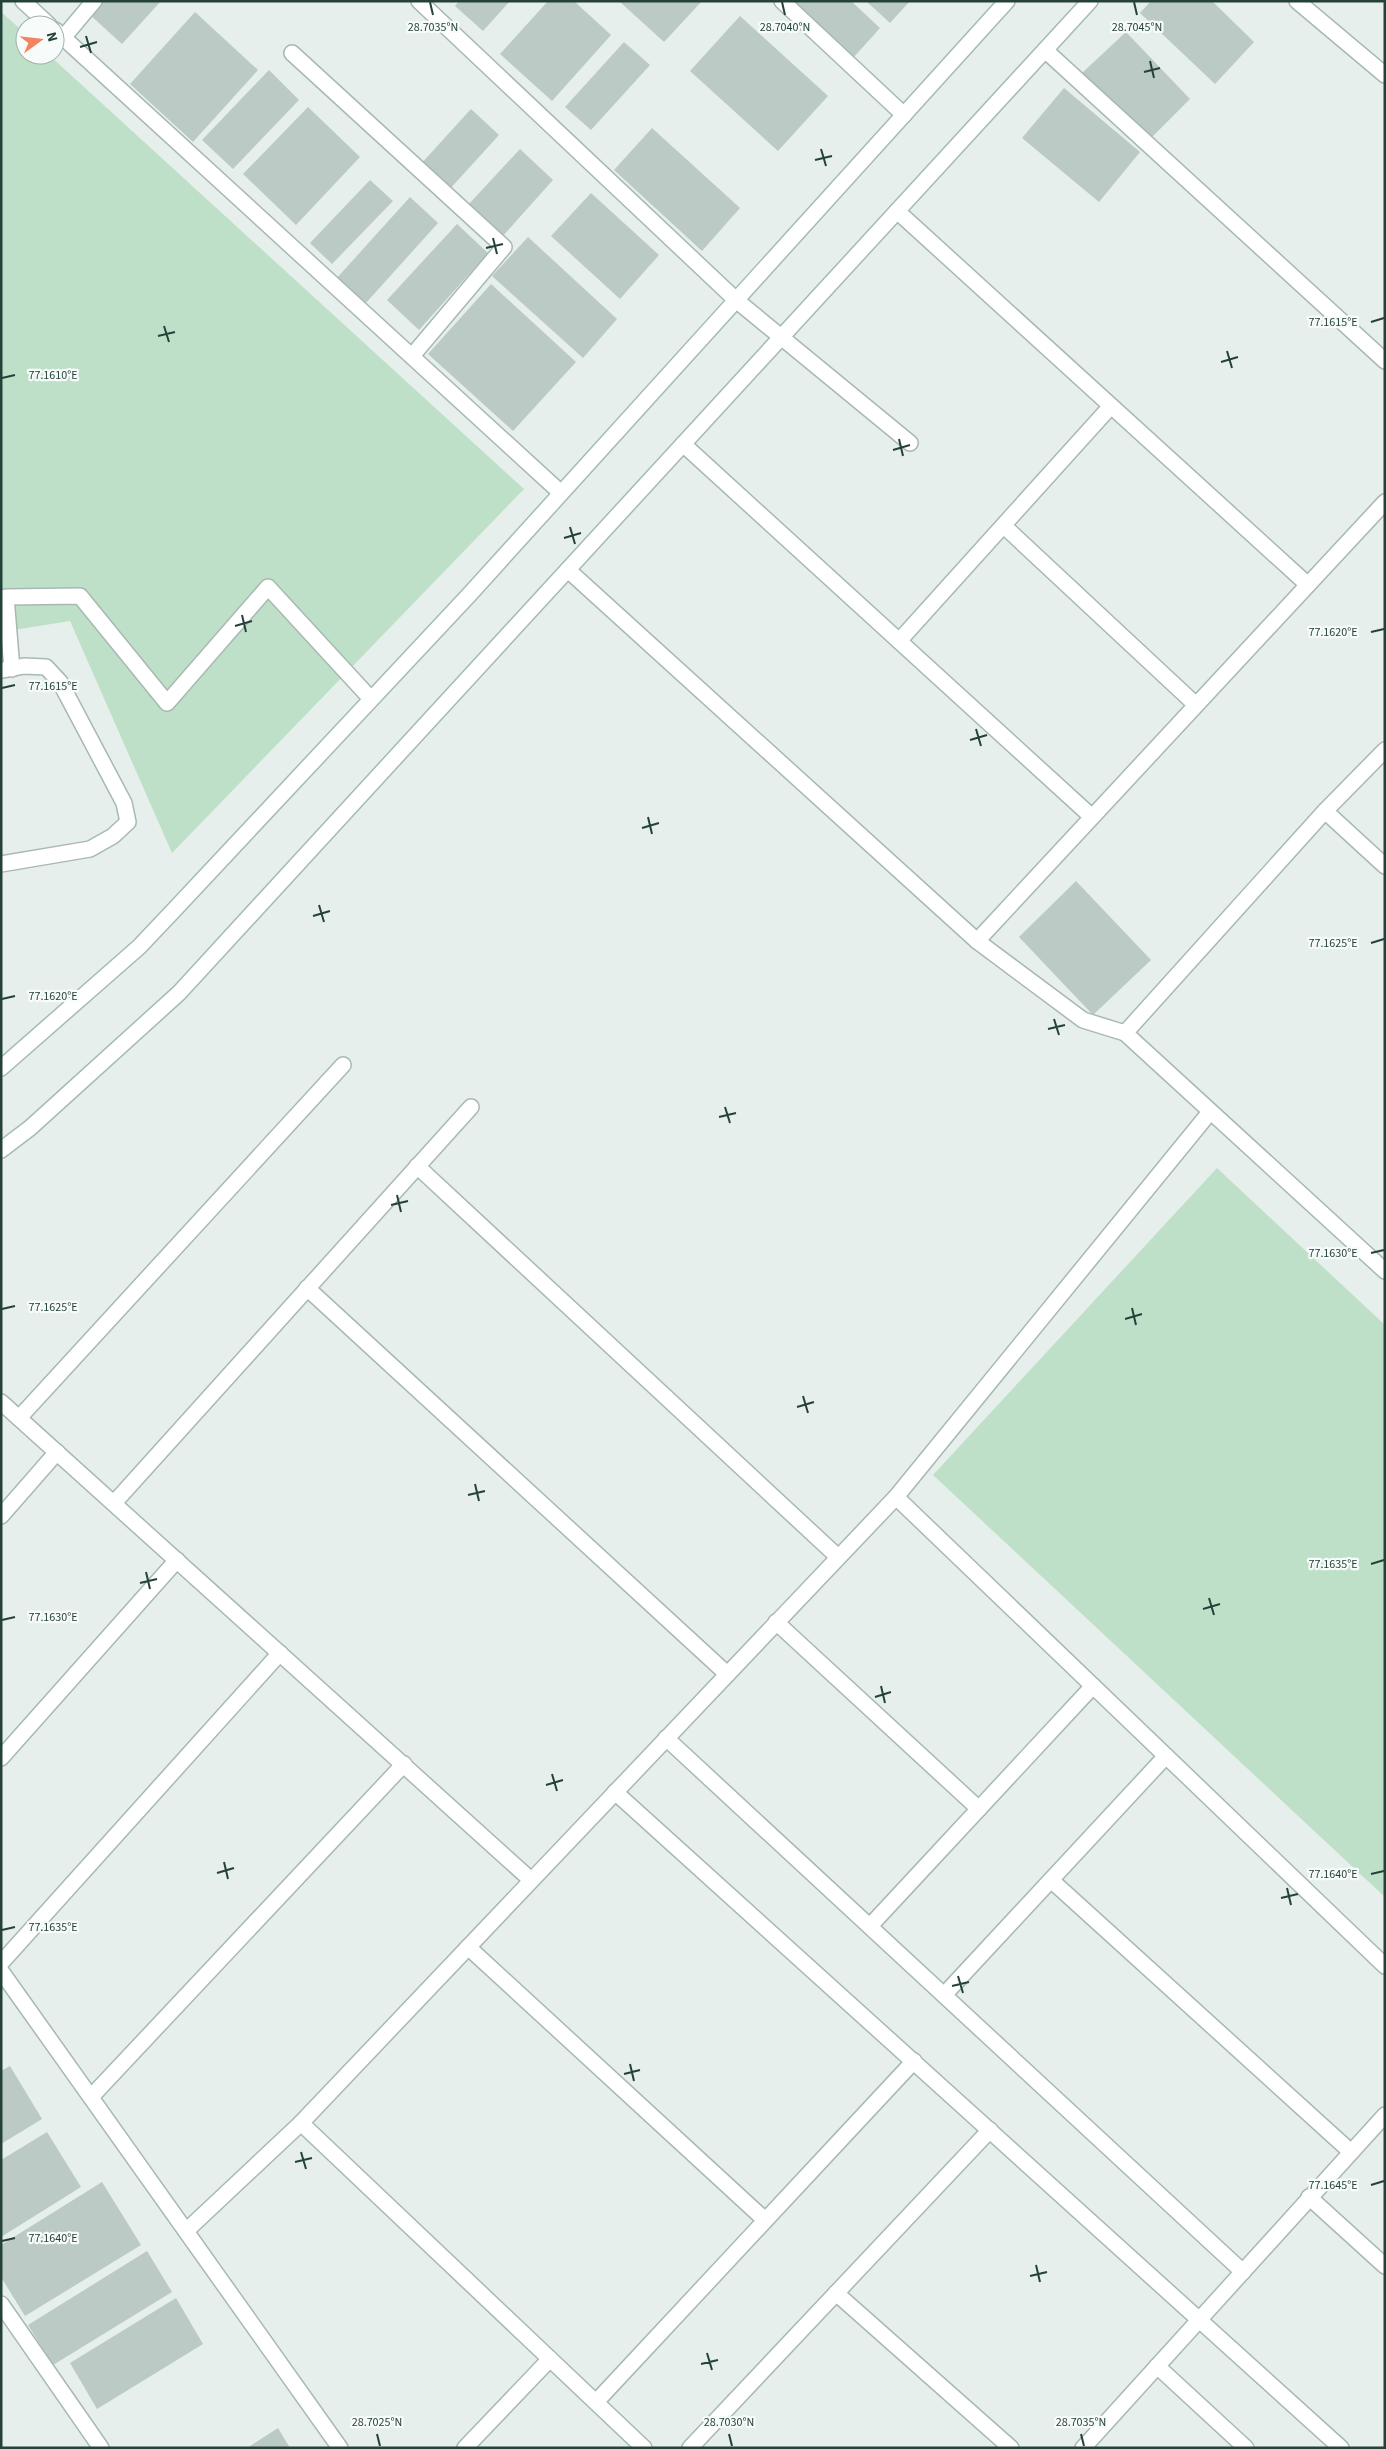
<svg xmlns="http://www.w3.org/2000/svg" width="1386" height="2449" viewBox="0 0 1386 2449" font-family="'Source Sans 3',sans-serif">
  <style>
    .green { fill: #bfe0c8 }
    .building { fill: #bbcac4 }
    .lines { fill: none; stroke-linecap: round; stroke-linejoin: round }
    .lane-casing { stroke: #a8b8b2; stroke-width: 18 }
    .street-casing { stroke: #a8b8b2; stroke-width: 18 }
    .secondary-casing { stroke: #a4bbb3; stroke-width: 18 }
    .lane { stroke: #fff; stroke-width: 15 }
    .street { stroke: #fff; stroke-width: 15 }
    .secondary { stroke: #fff; stroke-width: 15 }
    .ticks { fill: none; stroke: #24423a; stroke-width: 2 }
    .ticks-label { font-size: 12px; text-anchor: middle; fill: #24423a; stroke: #f7fbf9; stroke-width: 4.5; stroke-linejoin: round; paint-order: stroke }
  </style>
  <rect width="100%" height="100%" fill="#e6efeb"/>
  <g class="green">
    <path d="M1 12 25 33V55H49L524 489 172 853 70 621 1 632Z"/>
    <path d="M1217 1168 1385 1325V1897L933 1475Z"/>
  </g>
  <g class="building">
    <path d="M100 1H161L122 44 89 14Z"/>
    <path d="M459 1H510L483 31 455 6Z"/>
    <path d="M548 1H574L611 35 552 101 500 54Z"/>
    <path d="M619 1H702L664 42Z"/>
    <path d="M791 1H851L880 28 853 58Z"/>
    <path d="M866 1H910L890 23Z"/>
    <path d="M1151 1H1212L1254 42 1215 84 1140 13Z"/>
    <path d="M195 12 258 70 193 142 130 84Z"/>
    <path d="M740 16 828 96 778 151 690 71Z"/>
    <path d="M1126 32 1190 99 1147 142 1082 73Z"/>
    <path d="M624 42 650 65 591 130 565 107Z"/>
    <path d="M269 70 299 100 233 169 202 140Z"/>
    <path d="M1064 88 1140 152 1099 202 1022 138Z"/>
    <path d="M308 107 360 157 296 225 243 174Z"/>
    <path d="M471 109 499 135 448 191 420 165Z"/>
    <path d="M652 128 740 208 702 251 614 170Z"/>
    <path d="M520 149 553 180 502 237 468 205Z"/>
    <path d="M370 180 393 201 332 264 310 243Z"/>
    <path d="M591 193 659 255 620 299 551 236Z"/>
    <path d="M410 197 438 223 365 304 336 279Z"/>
    <path d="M457 224 488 253 419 330 387 300Z"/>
    <path d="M528 237 617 319 583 358 492 276Z"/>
    <path d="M491 284 576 362 513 431 428 354Z"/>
    <path d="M1076 881 1151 960 1093 1015 1019 937Z"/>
    <path d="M10 2066 42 2119 1 2144V2071Z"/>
    <path d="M47 2132 81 2187 1 2237V2160Z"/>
    <path d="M102 2182 141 2245 25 2316 1 2277V2245Z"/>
    <path d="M147 2251 172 2292 53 2365 28 2325Z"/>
    <path d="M176 2298 203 2344 97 2409 70 2363Z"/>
    <path d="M278 2428 290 2448H247Z"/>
  </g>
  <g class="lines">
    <g class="lane-casing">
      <path id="lane" d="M1 2304 101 2448"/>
    </g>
    <g class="street-casing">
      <g id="street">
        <path d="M23 1 49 25"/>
        <path d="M419 1 736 300 910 443"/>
        <path d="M782 1 904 115"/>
        <path d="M1297 1 1385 75"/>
        <path d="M55 30 561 493"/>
        <path d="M63 38 94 1"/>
        <path d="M1045 50 1385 361"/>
        <path d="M292 53 504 247 412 356"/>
        <path d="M897 211 1308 585"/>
        <path d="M683 444 1092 817"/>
        <path d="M1004 526 1196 705"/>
        <path d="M568 570 977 941 1385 502"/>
        <path d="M899 641 1111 406"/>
        <path d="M12 669 6 597 80 596 167 703 268 587 371 699"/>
        <path d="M1325 811 1385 866"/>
        <path d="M1 864 90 849 113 836 128 822 124 803 60 682 46 667 24 666 3 670"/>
        <path d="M977 941 1083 1020 1125 1033 1385 1271"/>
        <path d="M1125 1033 1325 811 1385 750"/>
        <path d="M417 1166 838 1557"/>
        <path d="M307 1288 727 1674"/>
        <path d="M1 1402 531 1880"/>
        <path d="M19 1418 343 1065"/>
        <path d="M896 1497 1210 1112"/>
        <path d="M114 1503 471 1107"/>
        <path d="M1 1516 57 1452"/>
        <path d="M776 1622 979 1809"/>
        <path d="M666 1738 1243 2272"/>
        <path d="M1 1758 177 1560"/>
        <path d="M615 1792 1341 2448"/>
        <path d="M1051 1880 1351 2152"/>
        <path d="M870 1926 1093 1686"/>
        <path d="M468 1947 765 2220"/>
        <path d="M1 1963 280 1653"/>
        <path d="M1 1971 340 2448"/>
        <path d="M944 1995 1166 1756"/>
        <path d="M91 2097 404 1764"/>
        <path d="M1309 2197 1385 2266"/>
        <path d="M186 2231 301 2123"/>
        <path d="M836 2293 1011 2448"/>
        <path d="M1157 2366 1246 2448"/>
        <path d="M596 2402 914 2061"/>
        <path d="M465 2448 550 2359"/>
        <path d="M644 2448 301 2123 896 1497 1385 1966"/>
        <path d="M690 2448 990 2130"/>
        <path d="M1083 2448 1385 2115"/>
      </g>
    </g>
    <g class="secondary-casing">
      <g id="secondary">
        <path d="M1 1068 139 947 175 909 469 595 1007 1"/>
        <path d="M1 1150 30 1128 179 993 1090 1"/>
      </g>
    </g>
    <use href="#lane" class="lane"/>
    <use href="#street" class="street"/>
    <use href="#secondary" class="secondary"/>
  </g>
  <path class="ticks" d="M430 2 433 15M782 2 785 15M1134 2 1137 15M86 36 91 53M80 47 97 42M1150 61 1154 78M1144 72 1160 68M821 149 826 166M815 160 832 156M493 238 497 254M486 248 503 244M1371 322 1384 318M164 326 169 342M158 336 175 332M1227 351 1232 368M1221 362 1238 357M2 378 15 375M899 439 903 456M893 450 910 445M570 527 575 544M564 538 581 533M242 615 246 632M235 626 252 621M1371 632 1384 629M2 688 15 685M976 729 981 746M970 740 987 735M648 817 652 834M642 828 659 823M319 905 324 922M313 916 330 911M1371 943 1384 939M2 999 15 996M1054 1019 1059 1035M1048 1029 1065 1025M725 1107 730 1123M719 1117 736 1113M397 1195 401 1212M391 1205 408 1201M1371 1253 1384 1250M1132 1308 1136 1325M2 1309 15 1306M1125 1319 1142 1314M803 1396 808 1413M797 1407 814 1402M475 1484 479 1501M468 1495 485 1491M1371 1564 1384 1560M146 1572 150 1589M140 1583 157 1579M1209 1598 1214 1615M1203 1609 1220 1604M2 1620 15 1617M881 1686 885 1703M875 1697 891 1692M552 1774 557 1791M546 1785 563 1780M224 1862 228 1879M217 1873 234 1868M1371 1874 1384 1871M1287 1888 1291 1905M1281 1898 1298 1894M2 1930 15 1927M958 1976 963 1993M952 1986 969 1982M630 2064 634 2081M624 2074 640 2070M301 2152 306 2169M295 2162 312 2158M1371 2185 1384 2181M2 2241 15 2238M1036 2265 1040 2282M1030 2276 1047 2272M707 2353 712 2370M701 2364 718 2360M377 2434 380 2446M729 2434 732 2446M1081 2434 1084 2446"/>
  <g class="ticks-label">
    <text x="433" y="31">28.7035°N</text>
    <text x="785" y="31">28.7040°N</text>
    <text x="1137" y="31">28.7045°N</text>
    <text x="1333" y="326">77.1615°E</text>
    <text x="53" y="379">77.1610°E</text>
    <text x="1333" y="636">77.1620°E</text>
    <text x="53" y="690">77.1615°E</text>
    <text x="1333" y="947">77.1625°E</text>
    <text x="53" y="1000">77.1620°E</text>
    <text x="1333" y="1257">77.1630°E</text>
    <text x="53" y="1311">77.1625°E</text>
    <text x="1333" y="1568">77.1635°E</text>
    <text x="53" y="1621">77.1630°E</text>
    <text x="1333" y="1878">77.1640°E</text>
    <text x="53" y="1931">77.1635°E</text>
    <text x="1333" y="2189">77.1645°E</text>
    <text x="53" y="2242">77.1640°E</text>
    <text x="377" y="2426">28.7025°N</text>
    <text x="729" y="2426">28.7030°N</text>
    <text x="1081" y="2426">28.7035°N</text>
  </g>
  <rect width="1386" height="2449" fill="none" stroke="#24423a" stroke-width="5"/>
  <g transform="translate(40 40) rotate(75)"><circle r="24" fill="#f7fbf9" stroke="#a3b1ad"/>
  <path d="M0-4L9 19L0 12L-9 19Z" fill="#f4845f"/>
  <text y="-8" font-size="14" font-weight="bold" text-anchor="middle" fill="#24423a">N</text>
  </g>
</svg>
